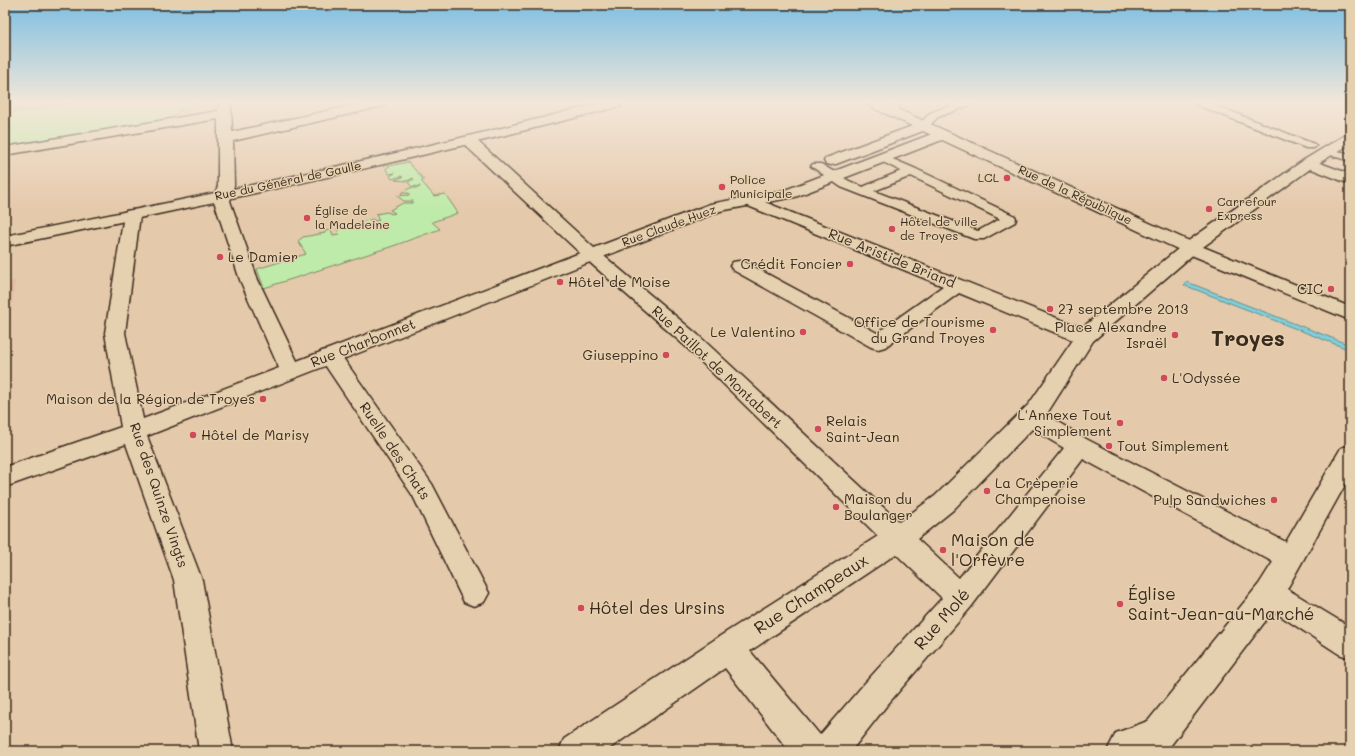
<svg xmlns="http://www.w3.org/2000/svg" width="1355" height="756" viewBox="0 0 1355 756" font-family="Mali,sans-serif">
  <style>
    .built { fill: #e1bda3 }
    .green { fill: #beeba9; stroke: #7c8a64 }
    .water { fill: #7fcfd9; stroke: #648d8e }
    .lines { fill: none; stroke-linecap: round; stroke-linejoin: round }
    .service-casing { stroke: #3b2a1e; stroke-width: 3 }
    .pedestrian-casing { stroke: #3b2a1e; stroke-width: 3 }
    .minor-casing { stroke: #3b2a1e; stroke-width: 3 }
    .tertiary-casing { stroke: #3b2a1e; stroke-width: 3 }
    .service { fill: #e5d0af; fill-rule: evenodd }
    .pedestrian { fill: #e5d0af; fill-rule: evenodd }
    .minor { fill: #e5d0af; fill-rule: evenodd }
    .tertiary { fill: #e5d0af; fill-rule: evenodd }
    .poi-dot { fill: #d1495b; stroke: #e5d0af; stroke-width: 1.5 }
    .labels { text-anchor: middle; stroke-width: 3; stroke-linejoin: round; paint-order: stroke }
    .far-poi-label { font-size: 12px; fill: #3b2a1e; stroke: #e5d0af; text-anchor: start }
    .far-street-label { font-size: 12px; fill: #3b2a1e; stroke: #e5d0af }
    .poi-label { font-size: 14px; fill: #3b2a1e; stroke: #e5d0af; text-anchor: start }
    .street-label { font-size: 14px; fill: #3b2a1e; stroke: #e5d0af }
    .near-poi-label { font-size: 17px; fill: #3b2a1e; stroke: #e5d0af; text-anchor: start }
    .near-street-label { font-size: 17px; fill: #3b2a1e; stroke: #e5d0af }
    .town-label { font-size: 22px; font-weight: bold; fill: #3b2a1e; stroke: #e5d0af }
  </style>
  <rect width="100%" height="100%" fill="#e5c9ab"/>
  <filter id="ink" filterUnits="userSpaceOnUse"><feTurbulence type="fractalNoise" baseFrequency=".025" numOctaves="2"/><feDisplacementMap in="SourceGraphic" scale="8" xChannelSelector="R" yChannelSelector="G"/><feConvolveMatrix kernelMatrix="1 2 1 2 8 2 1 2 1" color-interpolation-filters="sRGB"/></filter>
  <g filter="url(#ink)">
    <path class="built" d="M15 281 11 310 5 345V283Z"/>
    <g class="green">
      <path d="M74 103H200L179 111 171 120 5 147V113Z"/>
      <path d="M408 162 424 180 421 181 434 196 445 194 458 213 432 222 440 229 393 246 264 288 257 269 306 254 298 241 303 237 325 233V231L331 230 333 235 339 234 337 228 373 219 375 221 379 220 376 214 387 212 392 214 395 213 390 210 403 203H412L413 201H404L397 196 409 195V193H401L410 188H419L420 186 412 187 408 182 414 179 413 178 407 181 395 180 403 177 401 176 392 179 390 176 395 173 389 174 386 169 389 166Z"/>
    </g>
    <path class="water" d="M1187 282 1350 345V350L1184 285Z"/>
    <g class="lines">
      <g class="service-casing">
        <g id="service">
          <path d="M889 103H900L898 114H890L889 112 891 105Z"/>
          <path d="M957 103H971L970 105 938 117 927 128H919L918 126 930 113Z"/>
          <path d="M1196 103H1209L1314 144 1316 146 1314 148H1306L1197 105Z"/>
          <path d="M1337 151 1350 154V161L1333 156 1331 154 1333 152Z"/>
          <path d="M883 155 916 169 1015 216 1016 219 1015 222 984 239H974L841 187 811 166 813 164H821L849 181 863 187 901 171 879 160 877 158 879 156ZM911 176 1000 219 978 231 874 191Z"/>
        </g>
      </g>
      <g class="pedestrian-casing">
        <g id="pedestrian">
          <path d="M1309 159 1350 174V184L1304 166 1302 163 1304 160Z"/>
          <path d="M747 195 1082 328 1184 244 1190 243 1196 244 1199 248 1196 252 1093 341 1046 415 1088 440 1286 542 1341 448 1350 445V476L1287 589 1350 627V658L1339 654 1273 611 1171 745 1156 751H1107L1116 733 1148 721 1259 584 1273 562 1083 459 971 607 887 705 851 751H789L725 668 606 751H559L564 739 717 638 878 536 684 345 586 259 583 255 586 251 592 250 598 251 698 335 899 522 935 496 1029 404 1073 340 959 293 885 347 878 349 871 347 733 270 730 266 733 262 739 261 745 262 877 333 943 286 741 203 739 200 741 197ZM1032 429 1064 448 959 578 917 539 953 510ZM896 554 942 598 865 683 820 735 750 651Z"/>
          <path d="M330 349 338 351 432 484 489 593 484 602 474 606 464 602 413 496 319 356 322 351Z"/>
        </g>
      </g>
      <g class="minor-casing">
        <g id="minor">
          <path d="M219 103H231L232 132 363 103H386L385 106 380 107 233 141 234 185 230 201 258 280 297 361 580 253 464 144 462 141 464 138 469 137 474 138 594 248 710 204 785 190 937 132 942 131 947 132 949 135 947 138 795 197 720 211 147 436 202 580 233 751H199L174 580 126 444 5 487V467L121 427 105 333 124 215 126 211 132 210 138 211 140 215 125 333 143 419 279 368 240 280 214 201 218 185V119L5 155V147L218 111Z"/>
          <path d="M923 122 928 123 930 126 928 129 836 164 831 165 826 164 824 161 826 158Z"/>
          <path d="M1350 134V144L1314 166 1196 252 1190 253 1184 252 1181 248 1184 244 1304 160 1345 135Z"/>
        </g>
      </g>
      <g class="tertiary-casing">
        <g id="tertiary">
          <path d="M601 103H622L621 106C417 159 211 204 5 246V236C205 196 404 154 601 103Z"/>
          <path d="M868 103H884L1196 244 1350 307V320L1184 252 869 106Z"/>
        </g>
      </g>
      <use href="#service" class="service"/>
      <use href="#pedestrian" class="pedestrian"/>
      <use href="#minor" class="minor"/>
      <use href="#tertiary" class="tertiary"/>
    </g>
  </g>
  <linearGradient id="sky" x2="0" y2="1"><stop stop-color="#7ebfe2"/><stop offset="0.49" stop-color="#f3e7d9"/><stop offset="1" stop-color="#f3e7d9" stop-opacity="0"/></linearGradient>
  <rect width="1355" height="209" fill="url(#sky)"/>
  <g class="poi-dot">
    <circle cx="1007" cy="178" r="4"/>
    <circle cx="722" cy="187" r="4"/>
    <circle cx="1209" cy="209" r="4"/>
    <circle cx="307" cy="218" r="4"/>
    <circle cx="892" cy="229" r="4"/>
    <circle cx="220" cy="257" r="4"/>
    <circle cx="850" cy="264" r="4"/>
    <circle cx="560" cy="282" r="4"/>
    <circle cx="1331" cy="289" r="4"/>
    <circle cx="1050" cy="309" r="4"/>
    <circle cx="993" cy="330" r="4"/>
    <circle cx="803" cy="332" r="4"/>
    <circle cx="1175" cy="335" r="4"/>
    <circle cx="666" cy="355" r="4"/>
    <circle cx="1164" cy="378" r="4"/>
    <circle cx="263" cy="399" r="4"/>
    <circle cx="1120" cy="423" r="4"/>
    <circle cx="818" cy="429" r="4"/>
    <circle cx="193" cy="435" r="4"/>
    <circle cx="1109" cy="446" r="4"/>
    <circle cx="987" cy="491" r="4"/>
    <circle cx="1274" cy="500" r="4"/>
    <circle cx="836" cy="507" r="4"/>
    <circle cx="943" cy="550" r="4"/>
    <circle cx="1120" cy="604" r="4"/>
    <circle cx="581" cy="608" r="4"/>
  </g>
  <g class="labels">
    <g class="far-poi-label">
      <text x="999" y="182" text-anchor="end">LCL</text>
      <text x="730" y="184">Police<tspan x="730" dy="14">Municipale</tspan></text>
      <text x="1217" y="206">Carrefour<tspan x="1217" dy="14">Express</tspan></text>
      <text x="315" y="215">Église de<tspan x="315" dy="14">la Madeleine</tspan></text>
      <text x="900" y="226">Hôtel de ville<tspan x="900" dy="14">de Troyes</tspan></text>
    </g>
    <g class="far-street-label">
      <text transform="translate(288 181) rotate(-12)" y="4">Rue du Général de Gaulle</text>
      <text transform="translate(1075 195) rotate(25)" y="4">Rue de la République</text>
      <text transform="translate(669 226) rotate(-20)" y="4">Rue Claude Huez</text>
    </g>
    <g class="poi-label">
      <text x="228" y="262">Le Damier</text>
      <text x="842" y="269" text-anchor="end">Crédit Foncier</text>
      <text x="568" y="287">Hôtel de Moise</text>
      <text x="1323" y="294" text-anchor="end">CIC</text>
      <text x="1058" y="314">27 septembre 2013</text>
      <text x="985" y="327" text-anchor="end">Office de Tourisme<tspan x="985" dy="16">du Grand Troyes</tspan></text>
      <text x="1167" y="332" text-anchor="end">Place Alexandre<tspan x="1167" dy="16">Israël</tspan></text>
      <text x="795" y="337" text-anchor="end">Le Valentino</text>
      <text x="658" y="360" text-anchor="end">Giuseppino</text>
      <text x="1172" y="383">L'Odyssée</text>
      <text x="255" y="404" text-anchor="end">Maison de la Région de Troyes</text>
      <text x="1112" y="420" text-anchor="end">L'Annexe Tout<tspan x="1112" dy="16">Simplement</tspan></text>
      <text x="826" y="426">Relais<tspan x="826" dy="16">Saint-Jean</tspan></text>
      <text x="201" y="440">Hôtel de Marisy</text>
      <text x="1117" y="451">Tout Simplement</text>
      <text x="995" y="488">La Crèperie<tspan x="995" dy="16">Champenoise</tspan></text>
      <text x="844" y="504">Maison du<tspan x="844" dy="16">Boulanger</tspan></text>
      <text x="1266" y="505" text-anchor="end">Pulp Sandwiches</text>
    </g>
    <g class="street-label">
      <text transform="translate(892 258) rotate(22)" y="5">Rue Aristide Briand</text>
      <text transform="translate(363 343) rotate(-21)" y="5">Rue Charbonnet</text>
      <text transform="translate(717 367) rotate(43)" y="5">Rue Paillot de Montabert</text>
      <text transform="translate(395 451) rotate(56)" y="5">Ruelle des Chats</text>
      <text transform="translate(159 495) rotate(71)" y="5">Rue des Quinze Vingts</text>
    </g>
    <g class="near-poi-label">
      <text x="951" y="546">Maison de<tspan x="951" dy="20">l'Orfèvre</tspan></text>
      <text x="1128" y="600">Église<tspan x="1128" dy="20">Saint-Jean-au-Marché</tspan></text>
      <text x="589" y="614">Hôtel des Ursins</text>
    </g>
    <g class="near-street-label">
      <text transform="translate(811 594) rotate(-33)" y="6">Rue Champeaux</text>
      <text transform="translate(942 619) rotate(-49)" y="6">Rue Molé</text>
    </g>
    <g class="town-label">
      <text x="1248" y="346">Troyes</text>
    </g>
  </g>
  <rect width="1355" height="756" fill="none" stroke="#e5d0af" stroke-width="20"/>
  <rect x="10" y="10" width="1335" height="736" fill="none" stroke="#3b2a1e" stroke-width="1.5" filter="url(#ink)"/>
</svg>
